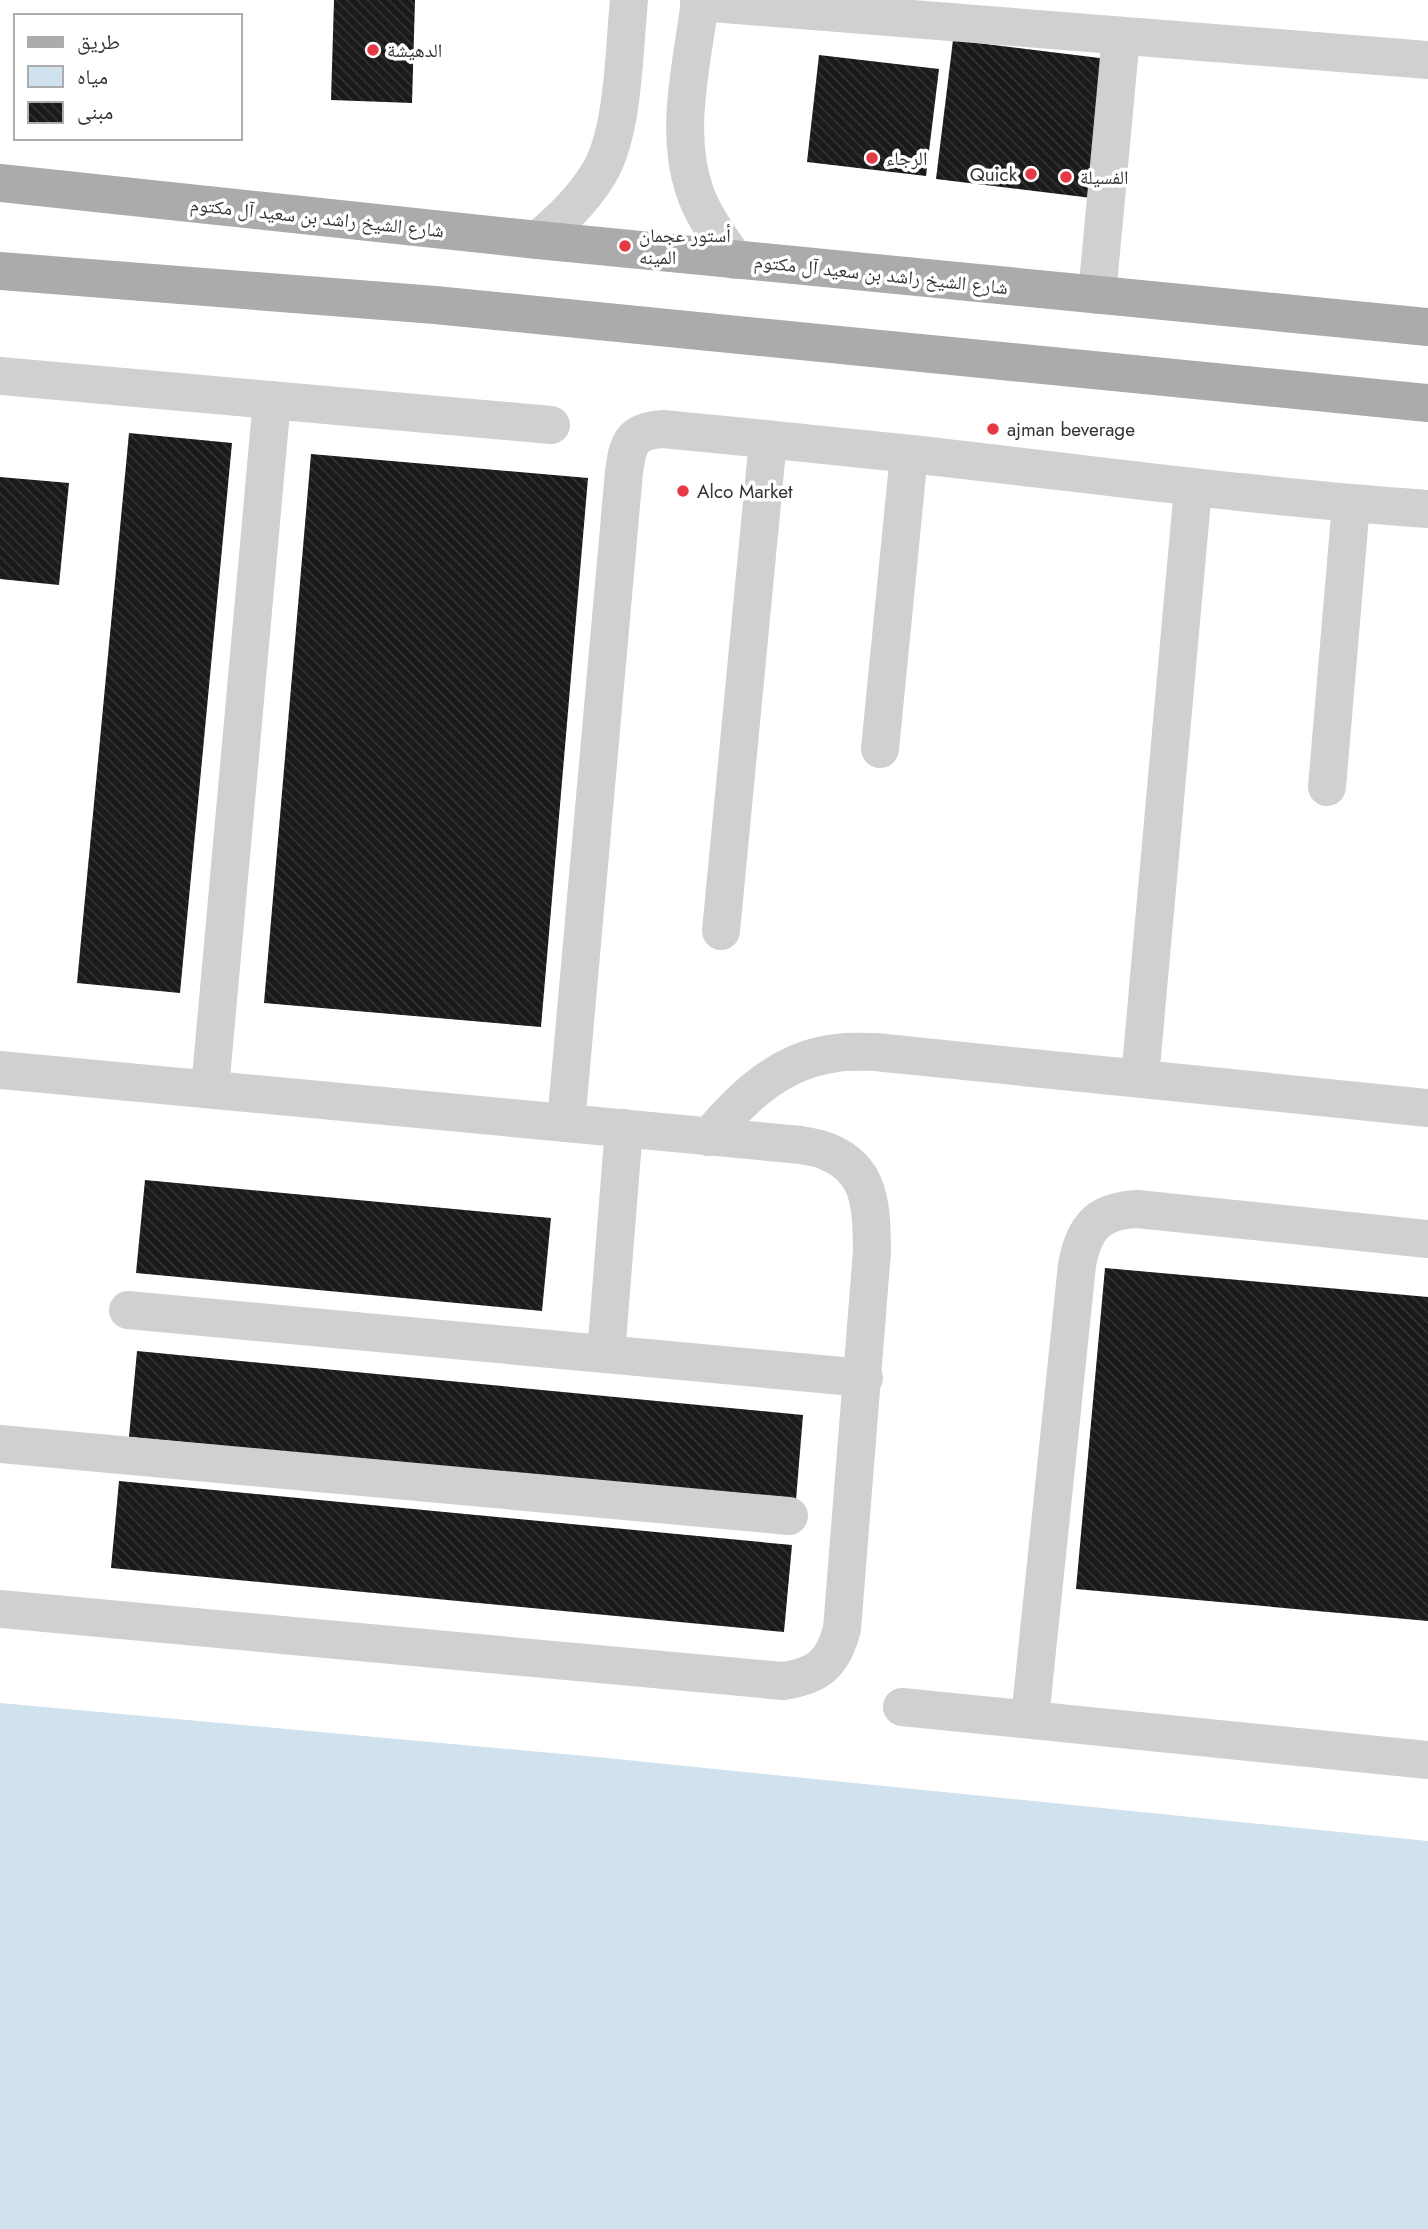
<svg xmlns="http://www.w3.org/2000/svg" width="1428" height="2229" viewBox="0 0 1428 2229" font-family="Jost,'Noto Naskh Arabic',sans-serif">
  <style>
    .water { fill: #cfe2ee }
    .building { fill: url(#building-back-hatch) }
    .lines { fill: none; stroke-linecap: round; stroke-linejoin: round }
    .minor { stroke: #d0d0d0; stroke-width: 38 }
    .major { stroke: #ababab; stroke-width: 38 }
    .poi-dot { fill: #e63946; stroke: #fff; stroke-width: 2.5 }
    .labels { text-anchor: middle; stroke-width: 7; stroke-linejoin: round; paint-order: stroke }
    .poi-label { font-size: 19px; fill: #333; stroke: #fff; text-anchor: start }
    .street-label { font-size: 19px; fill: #333; stroke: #fff }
  </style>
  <defs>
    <pattern id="building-back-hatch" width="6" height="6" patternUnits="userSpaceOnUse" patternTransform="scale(1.75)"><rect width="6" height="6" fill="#1a1a1a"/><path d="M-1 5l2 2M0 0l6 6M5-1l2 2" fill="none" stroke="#333"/></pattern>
  </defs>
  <rect width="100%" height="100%" fill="#fff"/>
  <path class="water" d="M0 1703 597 1757 1428 1841V2229H0Z"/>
  <g class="building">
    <path d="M334 0H415L412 103 331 100Z"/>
    <path d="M953 40 1116 60 1100 199 936 179Z"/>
    <path d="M819 55 939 69 926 176 807 162Z"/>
    <path d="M129 433 232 443 180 993 77 983Z"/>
    <path d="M311 454 588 478 541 1027 264 1003Z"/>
    <path d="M0 477 69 483 59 585 0 579Z"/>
    <path d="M145 1180 551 1218 542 1311 136 1273Z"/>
    <path d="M1105 1268 1428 1297V1621L1076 1589Z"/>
    <path d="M137 1351 803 1415 796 1500 129 1437Z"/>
    <path d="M119 1481 792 1545 784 1632 111 1568Z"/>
  </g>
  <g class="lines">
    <g class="minor">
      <path d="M700 0C693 61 674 129 694 189 702 215 720 238 735 260"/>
      <path d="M699 2 1428 60"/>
      <path d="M538 240C561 220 583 200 599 173 624 132 624 49 629 0"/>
      <path d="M1097 295 1121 36"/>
      <path d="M0 376 551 425"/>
      <path d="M880 749 909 454"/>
      <path d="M1327 787 1351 504"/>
      <path d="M721 931 768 440"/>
      <path d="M0 1070 801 1145C810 1147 820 1148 828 1152 873 1170 871 1211 872 1251L842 1629C833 1663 819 1676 783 1681L0 1609"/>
      <path d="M1140 1078 1193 488"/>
      <path d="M210 1089 272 400"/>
      <path d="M566 1123 624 472C628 443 631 431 663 429 746 437 828 445 911 454 1083 473 1255 497 1428 509"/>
      <path d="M709 1137C743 1096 782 1059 837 1053 850 1051 863 1052 875 1052L1428 1108"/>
      <path d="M128 1310 864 1378"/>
      <path d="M606 1354 624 1128"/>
      <path d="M0 1444 789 1516"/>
      <path d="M902 1707 1428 1760"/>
      <path d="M1030 1718 1077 1265C1084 1227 1098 1211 1137 1209L1428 1239"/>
    </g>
    <g class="major">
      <path d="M0 183 538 240 1428 327"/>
      <path d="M0 271 435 305 1428 403"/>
    </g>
  </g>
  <g class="poi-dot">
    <circle cx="373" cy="50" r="7"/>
    <circle cx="872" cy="158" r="7"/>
    <circle cx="1031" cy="174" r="7"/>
    <circle cx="1066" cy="177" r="7"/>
    <circle cx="625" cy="246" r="7"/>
    <circle cx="993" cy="429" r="7"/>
    <circle cx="683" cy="491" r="7"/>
  </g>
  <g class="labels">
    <g class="poi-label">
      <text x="387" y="57">الدهيشة</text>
      <text x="886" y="165">الرجاء</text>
      <text x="1017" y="181" text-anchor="end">Quick</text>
      <text x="1080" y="184">الفسيلة</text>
      <text x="639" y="242">أستور عجمان<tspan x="639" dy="22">المينه</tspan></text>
      <text x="1007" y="436">ajman beverage</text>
      <text x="697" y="498">Alco Market</text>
    </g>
    <g class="street-label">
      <text transform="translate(317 217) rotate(6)" y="7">شارع الشيخ راشد بن سعيد آل مكتوم</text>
      <text transform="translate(881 274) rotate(6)" y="7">شارع الشيخ راشد بن سعيد آل مكتوم</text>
    </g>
  </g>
  <rect x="14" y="14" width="228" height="126" fill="#ffffff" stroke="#adadad" stroke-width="2"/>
  <rect x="28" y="37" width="35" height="10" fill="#ababab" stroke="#adadad" stroke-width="2"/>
  <text x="77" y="49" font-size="21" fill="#333333">طريق</text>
  <rect x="28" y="66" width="35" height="21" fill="#cfe2ee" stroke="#adadad" stroke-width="2"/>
  <text x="77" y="84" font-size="21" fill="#333333">مياه</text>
  <rect x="28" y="102" width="35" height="21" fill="url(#building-back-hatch)" stroke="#adadad" stroke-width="2"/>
  <text x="77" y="119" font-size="21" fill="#333333">مبنى</text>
</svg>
